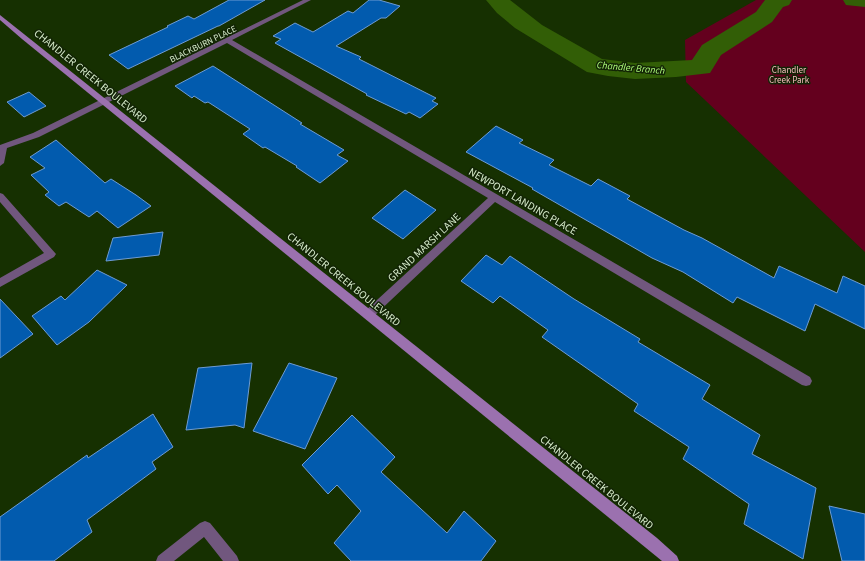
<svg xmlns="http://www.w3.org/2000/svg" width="865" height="561" viewBox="0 0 865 561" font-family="'Source Sans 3',sans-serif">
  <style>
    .green { fill: #64001e }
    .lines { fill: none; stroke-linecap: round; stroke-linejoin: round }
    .river { fill: #325e06; fill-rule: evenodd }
    .building { fill: #025bae; stroke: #6d9bd3 }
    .street { fill: #71577e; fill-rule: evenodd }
    .secondary { fill: #9b71af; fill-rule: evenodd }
    .labels { text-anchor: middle; stroke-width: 3; stroke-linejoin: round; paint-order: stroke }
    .far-street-label { font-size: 9px; fill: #d6ebca; stroke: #122405 }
    .far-park-label { font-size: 9px; fill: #fabcc0; stroke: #122405 }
    .far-water-label { font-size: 10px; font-style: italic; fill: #affd7a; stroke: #122405 }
    .street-label { font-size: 11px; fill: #d6ebca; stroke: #122405 }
  </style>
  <rect width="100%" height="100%" fill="#163001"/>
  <path class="green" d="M756 0H865V252L686 82 685 40Z"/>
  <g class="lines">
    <g class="river">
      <path d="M486 0H510L542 25 602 59 635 63 692 60 702 45 756 12 765 0H792L789 5 783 7 772 22 721 55 710 73 676 77 635 79 608 76 587 72 515 28 497 13Z"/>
      <path d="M843 0H865V7L846 5Z"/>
    </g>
  </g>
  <g class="building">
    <path d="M229 0H265L219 26H218L128 69 109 55 168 27 167 26 188 16 194 19Z"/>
    <path d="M369 0H379L400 6 386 18H381L336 46 361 57 359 59 436 98 432 101 438 104 420 118 409 112 406 114 366 95 367 94 275 43 281 39 273 36 295 23 313 32 348 11 353 13Z"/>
    <path d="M213 66 302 123 300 124 344 150 337 155 348 161 320 183 296 167 297 166 265 147 263 148 243 134 250 129 208 102 205 103 194 96 192 98 175 86Z"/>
    <path d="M29 92 46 106 24 117 7 102Z"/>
    <path d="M496 126 523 140 519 143 554 160 549 165 591 186 598 179 630 196 627 199 684 230 702 238 774 278 779 266 837 293 843 276 865 286V329L815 304 805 331 737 297 733 303 683 272 652 258 532 189 533 188 466 152Z"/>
    <path d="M56 140 105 183 111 179 136 195 151 206 118 228 97 211 89 217 66 202 59 206 45 195 49 192 31 175 45 168 30 157Z"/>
    <path d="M405 190 436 210 403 239 372 218Z"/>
    <path d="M163 232 159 255 106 261 113 238Z"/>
    <path d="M486 255 502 265 510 256 574 299 640 339 638 342 710 385 702 399 760 435 752 454 816 488 803 559 744 524 749 504 683 459 689 447 634 411 638 404 542 337 548 330 500 296 493 303 461 281Z"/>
    <path d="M97 270 127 285 89 322 57 345 32 316 61 296 65 300Z"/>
    <path d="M0 299 33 334 0 358Z"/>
    <path d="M252 363 244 428 235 425 186 430 198 368Z"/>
    <path d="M289 363 337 378 305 449 253 431Z"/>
    <path d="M153 414 173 447 152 462 156 469 87 520 92 532 54 561H0V517L87 455 88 458Z"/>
    <path d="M352 415 395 457 381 472 447 533 464 511 496 541 481 561H351L334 543 361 511 337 485 328 494 302 465Z"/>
    <path d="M829 506 865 514V561H842Z"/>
  </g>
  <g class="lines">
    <g class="street">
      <path d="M303 0H311L232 40 810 377 812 381 810 385 806 386 802 385 495 202 373 317 369 319 365 317 364 314 365 311 488 198 227 43 39 137 7 148 4 163 0 166V145L33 133Z"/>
      <path d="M0 193 3 194 56 254 54 257 0 287V278L44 253 0 202Z"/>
      <path d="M205 521 210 523 237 556 239 561H223L204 537 174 561H156L158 556 200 523Z"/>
    </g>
    <path class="secondary" d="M0 15 657 538 677 556 679 561H662L22 39 0 20Z"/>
  </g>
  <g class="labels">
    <g class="far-street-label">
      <text transform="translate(203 44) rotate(-26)" y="3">BLACKBURN PLACE</text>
    </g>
    <g class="far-park-label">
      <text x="789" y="73">Chandler<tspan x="789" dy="10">Creek Park</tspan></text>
    </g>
    <g class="far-water-label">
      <text transform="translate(631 67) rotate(5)" y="4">Chandler Branch</text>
    </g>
    <g class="street-label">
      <text transform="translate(91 76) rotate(39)" y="4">CHANDLER CREEK BOULEVARD</text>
      <text transform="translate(523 201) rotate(30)" y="4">NEWPORT LANDING PLACE</text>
      <text transform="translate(424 247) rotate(-43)" y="4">GRAND MARSH LANE</text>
      <text transform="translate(344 279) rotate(39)" y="4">CHANDLER CREEK BOULEVARD</text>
      <text transform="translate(597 482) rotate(39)" y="4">CHANDLER CREEK BOULEVARD</text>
    </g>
  </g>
</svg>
